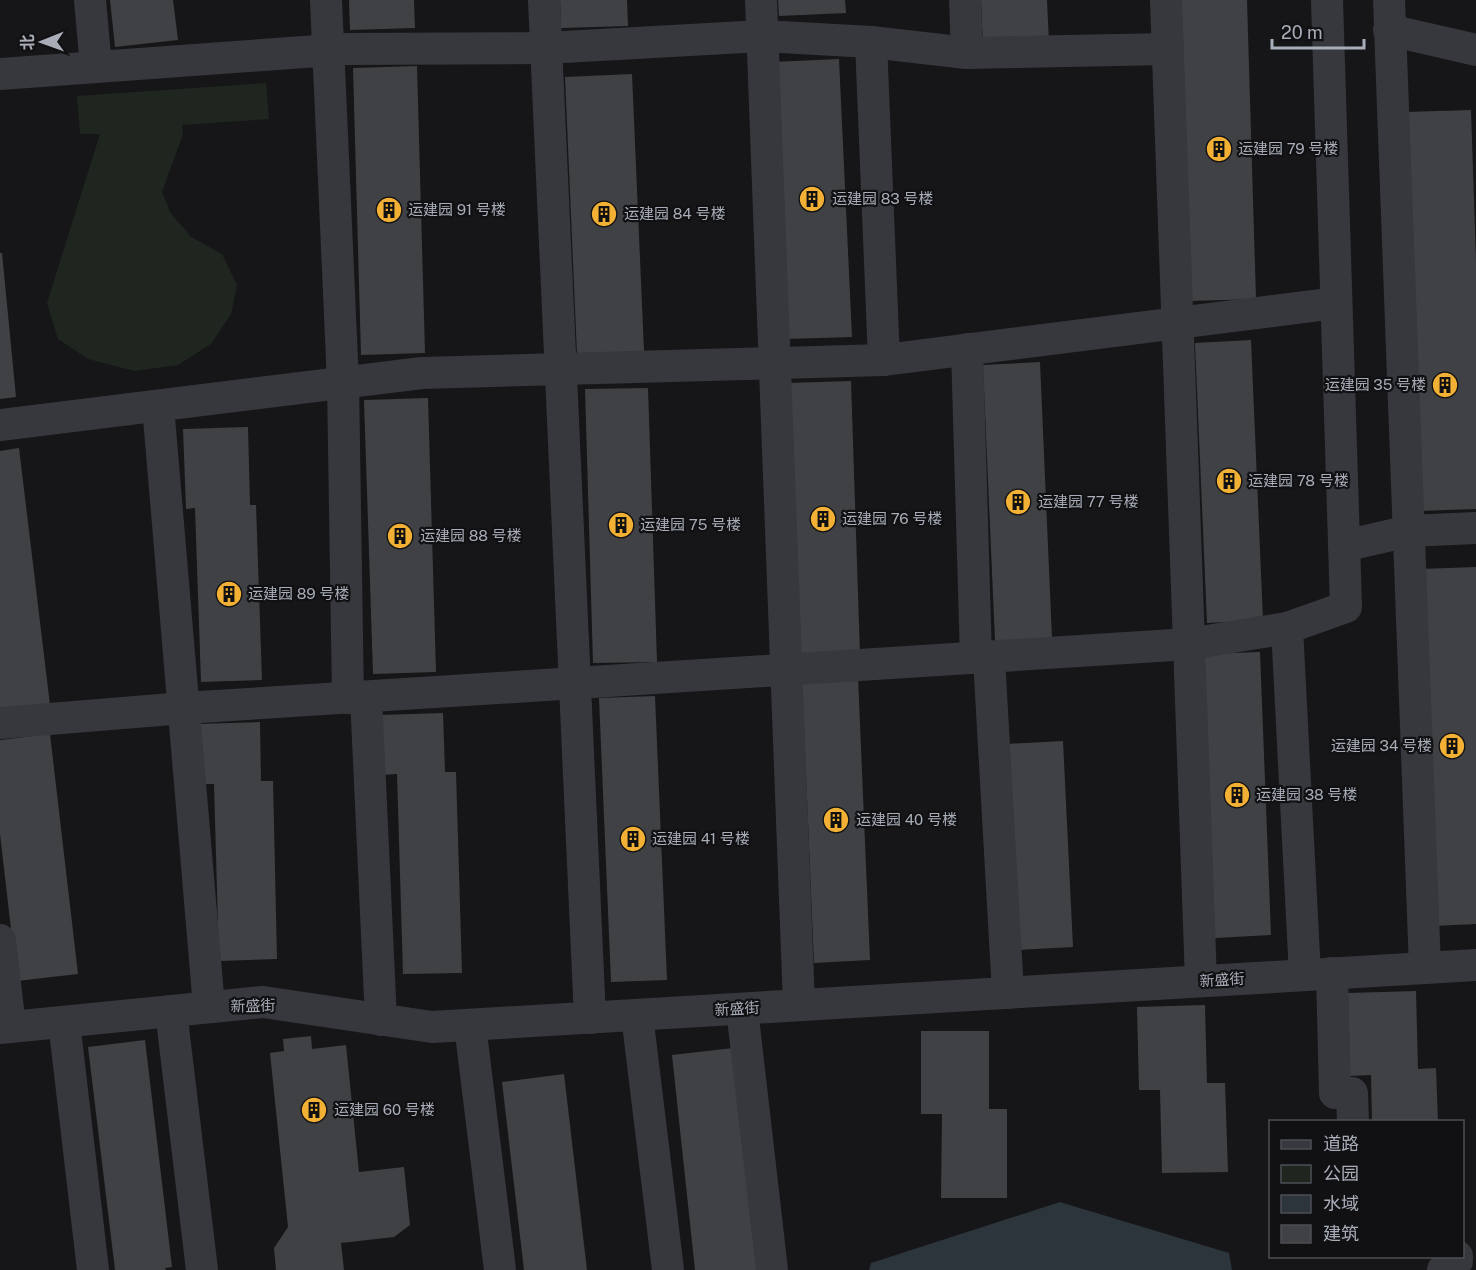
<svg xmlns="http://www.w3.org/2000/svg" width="1476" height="1270" viewBox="0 0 1476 1270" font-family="'Public Sans','Noto Sans SC',sans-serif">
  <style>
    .green { fill: #1e261f }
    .water { fill: #2c353c }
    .building { fill: #404145 }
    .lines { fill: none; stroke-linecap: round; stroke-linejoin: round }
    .minor { stroke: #37383d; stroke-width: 32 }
    .labels { text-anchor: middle; stroke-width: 4.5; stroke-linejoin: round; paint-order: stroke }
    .poi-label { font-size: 15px; fill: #a8adb8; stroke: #111113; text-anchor: start }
    .street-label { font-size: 15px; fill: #a8adb8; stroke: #111113 }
  </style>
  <rect width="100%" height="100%" fill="#161618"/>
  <path class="green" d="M266 83 269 119 182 125 183 134 162 192 170 212 191 237 222 254 237 285 231 314 211 344 178 365 134 371 88 359 58 339 47 303 100 134H80L77 96Z"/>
  <path class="water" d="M1060 1202 1229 1253 1232 1270H869L871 1263Z"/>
  <g class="building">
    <path d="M110 0H173L178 40 115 47Z"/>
    <path d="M349 0H414L415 28 350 30Z"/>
    <path d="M560 0H627L628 26 561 28Z"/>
    <path d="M778 0H845L846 13 779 16Z"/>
    <path d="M981 0H1047L1049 43 983 46Z"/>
    <path d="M1181 0H1247L1256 299 1190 301Z"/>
    <path d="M839 59 852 337 785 339 773 62Z"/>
    <path d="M417 66 425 353 361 355 353 68Z"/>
    <path d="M632 74 644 351 577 354 565 77Z"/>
    <path d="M1471 110 1476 261V509L1418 511 1405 112Z"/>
    <path d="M0 253H2L16 397 0 399Z"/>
    <path d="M1251 340 1263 620 1207 623 1195 343Z"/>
    <path d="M1040 362 1052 638 995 641 983 365Z"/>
    <path d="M851 381 860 655 796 657 787 383Z"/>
    <path d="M648 388 657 662 593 663 585 389Z"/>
    <path d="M428 398 436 672 373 674 364 400Z"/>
    <path d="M248 427 250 505H256L262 680 201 682 195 508 186 509 183 429Z"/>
    <path d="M19 448 50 705 0 711V451Z"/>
    <path d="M1476 567V924L1434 926 1421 569Z"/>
    <path d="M1260 652 1271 935 1215 938 1203 654Z"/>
    <path d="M858 677 870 960 814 963 802 679Z"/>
    <path d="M655 696 667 980 611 982 599 698Z"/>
    <path d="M443 713 445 772H456L462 973 403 974 397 774 382 775 380 715Z"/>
    <path d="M260 722 261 781H273L277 959 219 961 214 784H199L197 724Z"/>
    <path d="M50 734 78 974 17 981 0 834V740Z"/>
    <path d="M1063 741 1073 947 1017 950 1006 744Z"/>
    <path d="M1416 991 1418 1069 1436 1068 1438 1122H1372L1371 1075 1350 1076 1348 993Z"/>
    <path d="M1205 1005 1207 1083H1225L1228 1172 1162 1173 1160 1090H1139L1137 1007Z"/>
    <path d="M921 1031H989V1109H1007V1198H941L942 1114H921Z"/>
    <path d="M311 1036 312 1049 346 1045 359 1172 404 1167 410 1225 394 1237 341 1243 344 1270H276L274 1248 288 1227 270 1053 284 1051 283 1039Z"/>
    <path d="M145 1040 172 1267 165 1268 166 1270H115L88 1047Z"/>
    <path d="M733 1048 757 1270H695L672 1055Z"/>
    <path d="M564 1074 587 1270H524L502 1082Z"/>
  </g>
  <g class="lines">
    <g class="minor">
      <path d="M90 0 96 67"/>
      <path d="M326 0 343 383 348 698"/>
      <path d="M544 0 590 1018"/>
      <path d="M761 0 799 1005"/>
      <path d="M965 0 967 53"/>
      <path d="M1166 0 1201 981"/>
      <path d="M1389 0 1425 968"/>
      <path d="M1389 30 1476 50"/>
      <path d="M871 42 884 360"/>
      <path d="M0 74 345 49 546 48 762 36 871 42 967 53 1168 49"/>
      <path d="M967 349 976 658"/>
      <path d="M158 406 209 1007"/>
      <path d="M0 425 422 373 884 360 1336 303"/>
      <path d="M1344 546 1409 531 1476 528"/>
      <path d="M989 658 1008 993"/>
      <path d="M366 697 381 1020"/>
      <path d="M0 723 184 708 1189 644 1287 628"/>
      <path d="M0 940 10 1027"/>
      <path d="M1332 973 1335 1093H1352L1353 1122"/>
      <path d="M1305 975 1287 628 1346 607 1327 0"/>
      <path d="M742 1009 772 1270"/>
      <path d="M171 1011 202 1270"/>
      <path d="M637 1015 668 1270"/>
      <path d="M64 1022 93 1270"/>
      <path d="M470 1025 500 1270"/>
      <path d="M0 1028 263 1002 432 1027 1476 965"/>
      <path d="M1443 1270 1457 1261V1256"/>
    </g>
  </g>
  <defs>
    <g id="building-disc" transform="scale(1.35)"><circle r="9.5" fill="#f2b134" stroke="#111113"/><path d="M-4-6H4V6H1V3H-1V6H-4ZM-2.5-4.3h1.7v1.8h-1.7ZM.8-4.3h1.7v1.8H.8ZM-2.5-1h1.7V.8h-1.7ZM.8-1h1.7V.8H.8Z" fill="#111"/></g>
  </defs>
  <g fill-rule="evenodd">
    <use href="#building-disc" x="1219" y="149"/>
    <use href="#building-disc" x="812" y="199"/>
    <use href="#building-disc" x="389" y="210"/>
    <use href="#building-disc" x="604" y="214"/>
    <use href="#building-disc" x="1445" y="385"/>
    <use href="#building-disc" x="1229" y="481"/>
    <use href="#building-disc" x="1018" y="502"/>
    <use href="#building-disc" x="823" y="519"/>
    <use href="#building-disc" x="621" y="525"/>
    <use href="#building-disc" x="400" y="536"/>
    <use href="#building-disc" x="229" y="594"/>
    <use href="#building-disc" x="1452" y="746"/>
    <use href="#building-disc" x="1237" y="795"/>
    <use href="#building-disc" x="836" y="820"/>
    <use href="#building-disc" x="633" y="839"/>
    <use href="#building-disc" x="314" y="1110"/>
  </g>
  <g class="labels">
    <g class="poi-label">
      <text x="1238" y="154">运建园 79 号楼</text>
      <text x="832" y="204">运建园 83 号楼</text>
      <text x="408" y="215">运建园 91 号楼</text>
      <text x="624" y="219">运建园 84 号楼</text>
      <text x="1426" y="390" text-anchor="end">运建园 35 号楼</text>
      <text x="1248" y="486">运建园 78 号楼</text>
      <text x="1038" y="507">运建园 77 号楼</text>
      <text x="842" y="524">运建园 76 号楼</text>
      <text x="640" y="530">运建园 75 号楼</text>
      <text x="420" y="541">运建园 88 号楼</text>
      <text x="248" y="599">运建园 89 号楼</text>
      <text x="1432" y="751" text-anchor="end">运建园 34 号楼</text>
      <text x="1256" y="800">运建园 38 号楼</text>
      <text x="856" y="825">运建园 40 号楼</text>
      <text x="652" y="844">运建园 41 号楼</text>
      <text x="334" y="1115">运建园 60 号楼</text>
    </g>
    <g class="street-label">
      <text transform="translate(1222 980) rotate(-3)" y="5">新盛街</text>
      <text transform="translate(253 1006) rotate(-1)" y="5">新盛街</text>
      <text transform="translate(737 1009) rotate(-3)" y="5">新盛街</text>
    </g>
  </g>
  <rect x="1269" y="1120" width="195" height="138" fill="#111113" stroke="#4d4f55" stroke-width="1.5"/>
  <rect x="1281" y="1140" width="30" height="9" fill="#37383d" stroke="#4d4f55" stroke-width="1.5"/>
  <text x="1323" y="1150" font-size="18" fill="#a8adb8">道路</text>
  <rect x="1281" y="1165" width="30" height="18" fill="#1e261f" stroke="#4d4f55" stroke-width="1.5"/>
  <text x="1323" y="1180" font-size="18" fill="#a8adb8">公园</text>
  <rect x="1281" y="1195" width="30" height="18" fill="#2c353c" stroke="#4d4f55" stroke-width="1.5"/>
  <text x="1323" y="1210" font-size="18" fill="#a8adb8">水域</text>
  <rect x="1281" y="1225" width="30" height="18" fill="#404145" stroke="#4d4f55" stroke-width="1.5"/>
  <text x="1323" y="1240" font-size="18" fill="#a8adb8">建筑</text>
  <g transform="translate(42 42) rotate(269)" stroke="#111113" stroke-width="4.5" paint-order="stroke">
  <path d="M0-4.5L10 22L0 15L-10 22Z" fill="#a8adb8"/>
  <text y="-9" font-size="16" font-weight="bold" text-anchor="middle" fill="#a8adb8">北</text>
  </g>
  <path d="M1272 39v9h92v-9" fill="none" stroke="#a8adb8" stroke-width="3"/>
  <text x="1281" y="39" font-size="18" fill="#a8adb8" stroke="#111113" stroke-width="4.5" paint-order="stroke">20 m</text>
</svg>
